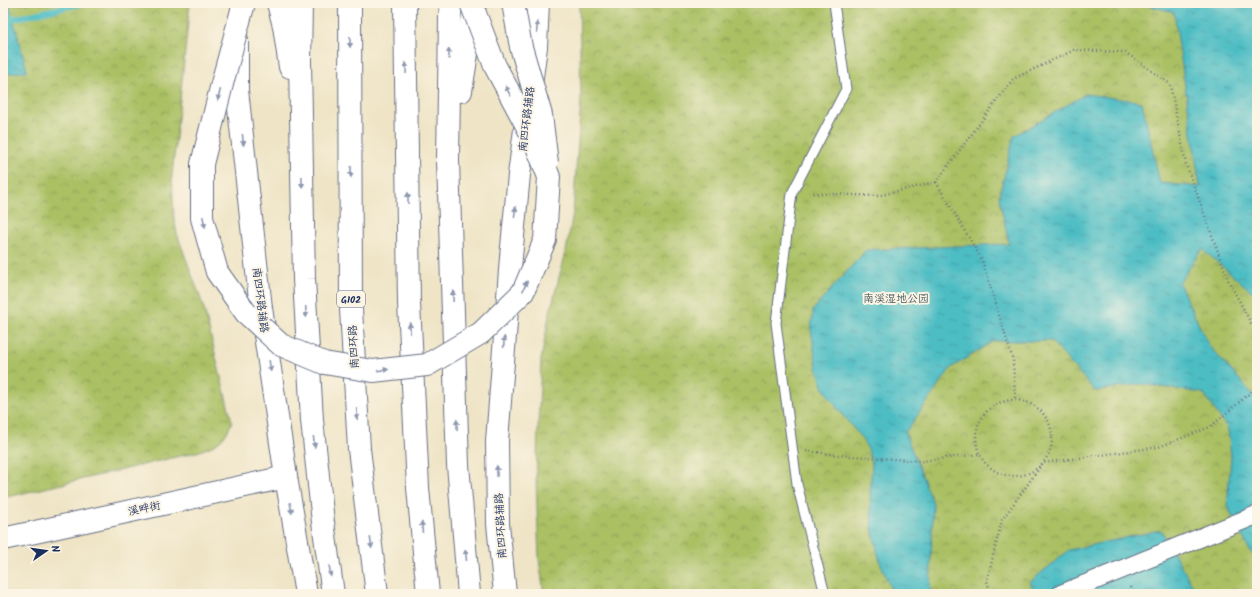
<svg xmlns="http://www.w3.org/2000/svg" width="1260" height="597" viewBox="0 0 1260 597" font-family="Kalam,'LXGW WenKai TC',sans-serif">
  <style>
    .park { fill: url(#park-crowns); stroke: #627861 }
    .water { fill: url(#water-ripples); stroke: #347691 }
    .lines { fill: none; stroke-linecap: round; stroke-linejoin: round }
    .stream { stroke: #4ebdc4; stroke-width: 6 }
    .lane-casing { stroke: #656e82; stroke-width: 11 }
    .street-casing { stroke: #656e82; stroke-width: 20 }
    .secondary-casing { stroke: #656e82; stroke-width: 24 }
    .primary-casing { stroke: #656e82; stroke-width: 24 }
    .highway-casing { stroke: #656e82; stroke-width: 24 }
    .path { stroke: #656e82; stroke-width: 2.5; stroke-dasharray: 1 3; stroke-linecap: butt }
    .lane { stroke: #fff; stroke-width: 9 }
    .street { stroke: #fff; stroke-width: 18 }
    .secondary { stroke: #fff; stroke-width: 22 }
    .primary { stroke: #fff; stroke-width: 22 }
    .highway { stroke: #fff; stroke-width: 22 }
    .secondary-bridge-casing { stroke: #656e82; stroke-width: 24; stroke-linecap: butt }
    .highway-bridge-casing { stroke: #656e82; stroke-width: 24; stroke-linecap: butt }
    .secondary-bridge { stroke: #fff; stroke-width: 22 }
    .highway-bridge { stroke: #fff; stroke-width: 22 }
    .oneway { fill: #8d97ae }
    .labels { text-anchor: middle; stroke-width: 4; stroke-linejoin: round; paint-order: stroke }
    .shield { fill: #fcf5e5; stroke: #5e6a86; stroke-width: 1 }
    .shield-label { font-size: 10px; font-weight: bold; fill: #1b2f5e }
    .street-label { font-size: 11px; fill: #1b2f5e; stroke: #fcf5e5 }
    .park-label { font-size: 11px; fill: #465a60; stroke: #fcf5e5 }
  </style>
  <defs>
    <pattern id="park-crowns" width="20" height="18" patternUnits="userSpaceOnUse"><rect width="20" height="18" fill="#aac064"/><path d="M2 6a3 3 0 1 1 6 0M12 15a3 3 0 1 1 6 0" fill="none" stroke="#8a9c56"/></pattern>
    <pattern id="water-ripples" width="26" height="14" patternUnits="userSpaceOnUse"><rect width="26" height="14" fill="#4ebdc4"/><path d="M2 4q2-2 4 0t4 0M15 11q2-2 4 0t4 0" fill="none" stroke="#409aa2"/></pattern>
  </defs>
  <rect width="100%" height="100%" fill="#fcf5e5"/>
  <filter id="ink" filterUnits="userSpaceOnUse"><feTurbulence type="fractalNoise" baseFrequency=".025" numOctaves="2"/><feDisplacementMap in="SourceGraphic" scale="8" xChannelSelector="R" yChannelSelector="G"/><feConvolveMatrix kernelMatrix="1 2 1 2 8 2 1 2 1" color-interpolation-filters="sRGB"/></filter>
  <filter id="wash" filterUnits="userSpaceOnUse"><feTurbulence type="fractalNoise" baseFrequency=".012" numOctaves="4" result="noise"/><feDisplacementMap in="SourceGraphic" scale="16" xChannelSelector="R" yChannelSelector="G"/><feGaussianBlur stdDeviation="0.9" result="paint"/><feColorMatrix in="noise" values="0 0 0 0 0 0 0 0 0 0 0 0 0 0 0 0 0 1.4 0 .05"/><feComposite in="paint" operator="in"/></filter>
  <g filter="url(#wash)">
    <rect width="100%" height="100%" fill="#efe4c6"/>
    <g class="park">
      <path d="M3 3H190L172 176 174 218 177 234 203 305 232 422C223 443 218 444 197 452L3 498Z"/>
      <path d="M579 3H1257V594H544L539 559 536 479 541 360 549 316 566 251 573 213 581 100Z"/>
    </g>
    <g class="water">
      <path d="M3 3H9L27 71 3 74Z"/>
      <path d="M1138 3H1257V296L1202 249 1179 283 1209 346 1257 399V558L1249 549 1227 506 1231 457 1228 429 1203 393 1141 384 1095 391 1051 341H993L951 368 905 433 933 503 930 594H893L880 562 872 528 870 496 872 464 868 449 859 435 838 409 824 389 817 368 811 330 813 310 866 250 1009 244 999 197 1014 136 1086 94 1142 102 1160 183 1200 187 1174 12Z"/>
      <path d="M1161 530 1197 594H1035L1030 582 1069 550Z"/>
    </g>
    <g class="lines">
      <path class="stream" d="M3 21 84 3"/>
    </g>
  </g>
  <g filter="url(#ink)">
    <g class="lines">
      <g class="lane-casing">
        <path id="lane" d="M825 594 797 484 776 323 792 193 846 89 834 3"/>
      </g>
      <g class="street-casing">
        <path id="street" d="M1061 594 1254 516"/>
      </g>
      <g class="secondary-casing">
        <path id="secondary" d="M3 539 286 477"/>
      </g>
      <g class="primary-casing">
        <g id="primary">
          <path d="M237 40V90L261 308 286 477 306 594"/>
          <path d="M505 594 498 524 497 441 511 257 519 175 536 47 538 3"/>
        </g>
      </g>
      <g class="highway-casing">
        <g id="highway">
          <path d="M278 3 284 26 290 67"/>
          <path d="M301 3 300 62 304 279 312 420 323 522 333 594"/>
          <path d="M350 3 351 309 359 449 377 594"/>
          <path d="M405 3 409 303 418 488 428 594"/>
          <path d="M451 3 450 17 448 161 458 465 469 594"/>
          <path d="M461 91 475 3"/>
        </g>
      </g>
      <g class="path">
        <path d="M936 182 982 260 1013 360 1015 400"/>
        <path d="M809 193 877 196 936 182 1013 79 1074 50 1125 52 1170 84 1186 164 1229 282 1251 323 1257 327"/>
        <circle cx="1014" cy="438" r="38"/>
        <path d="M806 451 838 455 922 461 980 454"/>
        <path d="M1131 587 1134 594"/>
        <path d="M991 594 987 581 1002 520 1043 463 1159 447 1210 427 1257 387"/>
        <path d="M1147 594 1155 592 1157 594"/>
      </g>
      <use href="#lane" class="lane"/>
      <use href="#street" class="street"/>
      <use href="#secondary" class="secondary"/>
      <use href="#primary" class="primary"/>
      <use href="#highway" class="highway"/>
      <g class="secondary-bridge-casing">
        <path id="secondary-bridge" d="M513 3 521 47 541 115 547 163"/>
      </g>
      <g class="highway-bridge-casing">
        <path id="highway-bridge" d="M244 3 223 80 202 164V218L217 272 246 313 281 345 324 363 373 371 427 365 481 333 523 292 545 240 549 177 534 139 495 66 471 3"/>
      </g>
      <use href="#secondary-bridge" class="secondary-bridge"/>
      <use href="#highway-bridge" class="highway-bridge"/>
    </g>
    <defs><path id="oneway-solid" d="M-6-.8H1V-3.2L6.5 0L1 3.2V.8H-6Z"/></defs>
    <g class="oneway">
      <use href="#oneway-solid" transform="translate(537 27) rotate(-87)"/>
      <use href="#oneway-solid" transform="translate(350 42) rotate(90)"/>
      <use href="#oneway-solid" transform="translate(449 54) rotate(-89)"/>
      <use href="#oneway-solid" transform="translate(406 68) rotate(-91)"/>
      <use href="#oneway-solid" transform="translate(508 91) rotate(-118)"/>
      <use href="#oneway-solid" transform="translate(219 95) rotate(104)"/>
      <use href="#oneway-solid" transform="translate(243 140) rotate(84)"/>
      <use href="#oneway-solid" transform="translate(351 172) rotate(90)"/>
      <use href="#oneway-solid" transform="translate(302 182) rotate(89)"/>
      <use href="#oneway-solid" transform="translate(408 198) rotate(-91)"/>
      <use href="#oneway-solid" transform="translate(515 212) rotate(-84)"/>
      <use href="#oneway-solid" transform="translate(204 222) rotate(78)"/>
      <use href="#oneway-solid" transform="translate(525 286) rotate(-67)"/>
      <use href="#oneway-solid" transform="translate(453 296) rotate(-92)"/>
      <use href="#oneway-solid" transform="translate(306 312) rotate(87)"/>
      <use href="#oneway-solid" transform="translate(410 328) rotate(-93)"/>
      <use href="#oneway-solid" transform="translate(504 342) rotate(-86)"/>
      <use href="#oneway-solid" transform="translate(270 366) rotate(82)"/>
      <use href="#oneway-solid" transform="translate(383 370) rotate(-7)"/>
      <use href="#oneway-solid" transform="translate(357 414) rotate(87)"/>
      <use href="#oneway-solid" transform="translate(457 425) rotate(-92)"/>
      <use href="#oneway-solid" transform="translate(314 442) rotate(84)"/>
      <use href="#oneway-solid" transform="translate(497 471) rotate(-91)"/>
      <use href="#oneway-solid" transform="translate(291 508) rotate(81)"/>
      <use href="#oneway-solid" transform="translate(422 527) rotate(-95)"/>
      <use href="#oneway-solid" transform="translate(371 543) rotate(83)"/>
      <use href="#oneway-solid" transform="translate(466 555) rotate(-95)"/>
      <use href="#oneway-solid" transform="translate(330 571) rotate(82)"/>
    </g>
  </g>
  <g class="labels">
    <rect class="shield" x="337" y="291" width="28" height="16" rx="3"/>
    <g class="shield-label">
      <text x="351" y="303">G102</text>
    </g>
    <g class="street-label">
      <text transform="translate(526 119) rotate(-83)" y="4">南四环路辅路</text>
      <text transform="translate(261 300) rotate(83)" y="4">南四环路辅路</text>
      <text transform="translate(353 347) rotate(-93)" y="4">南四环路</text>
      <text transform="translate(144 508) rotate(-12)" y="4">溪畔街</text>
      <text transform="translate(500 526) rotate(-93)" y="4">南四环路辅路</text>
    </g>
    <g class="park-label">
      <text x="896" y="302">南溪湿地公园</text>
    </g>
  </g>
  <rect width="1260" height="597" fill="none" stroke="#fcf5e5" stroke-width="16"/>
  <g transform="translate(46 551) rotate(77)" stroke="#fcf5e5" stroke-width="3" paint-order="stroke">
  <path d="M0-3L7 15L0 10L-7 15Z" fill="#1b2f5e"/>
  <text y="-6" font-size="11" font-weight="bold" text-anchor="middle" fill="#1b2f5e">N</text>
  </g>
</svg>
